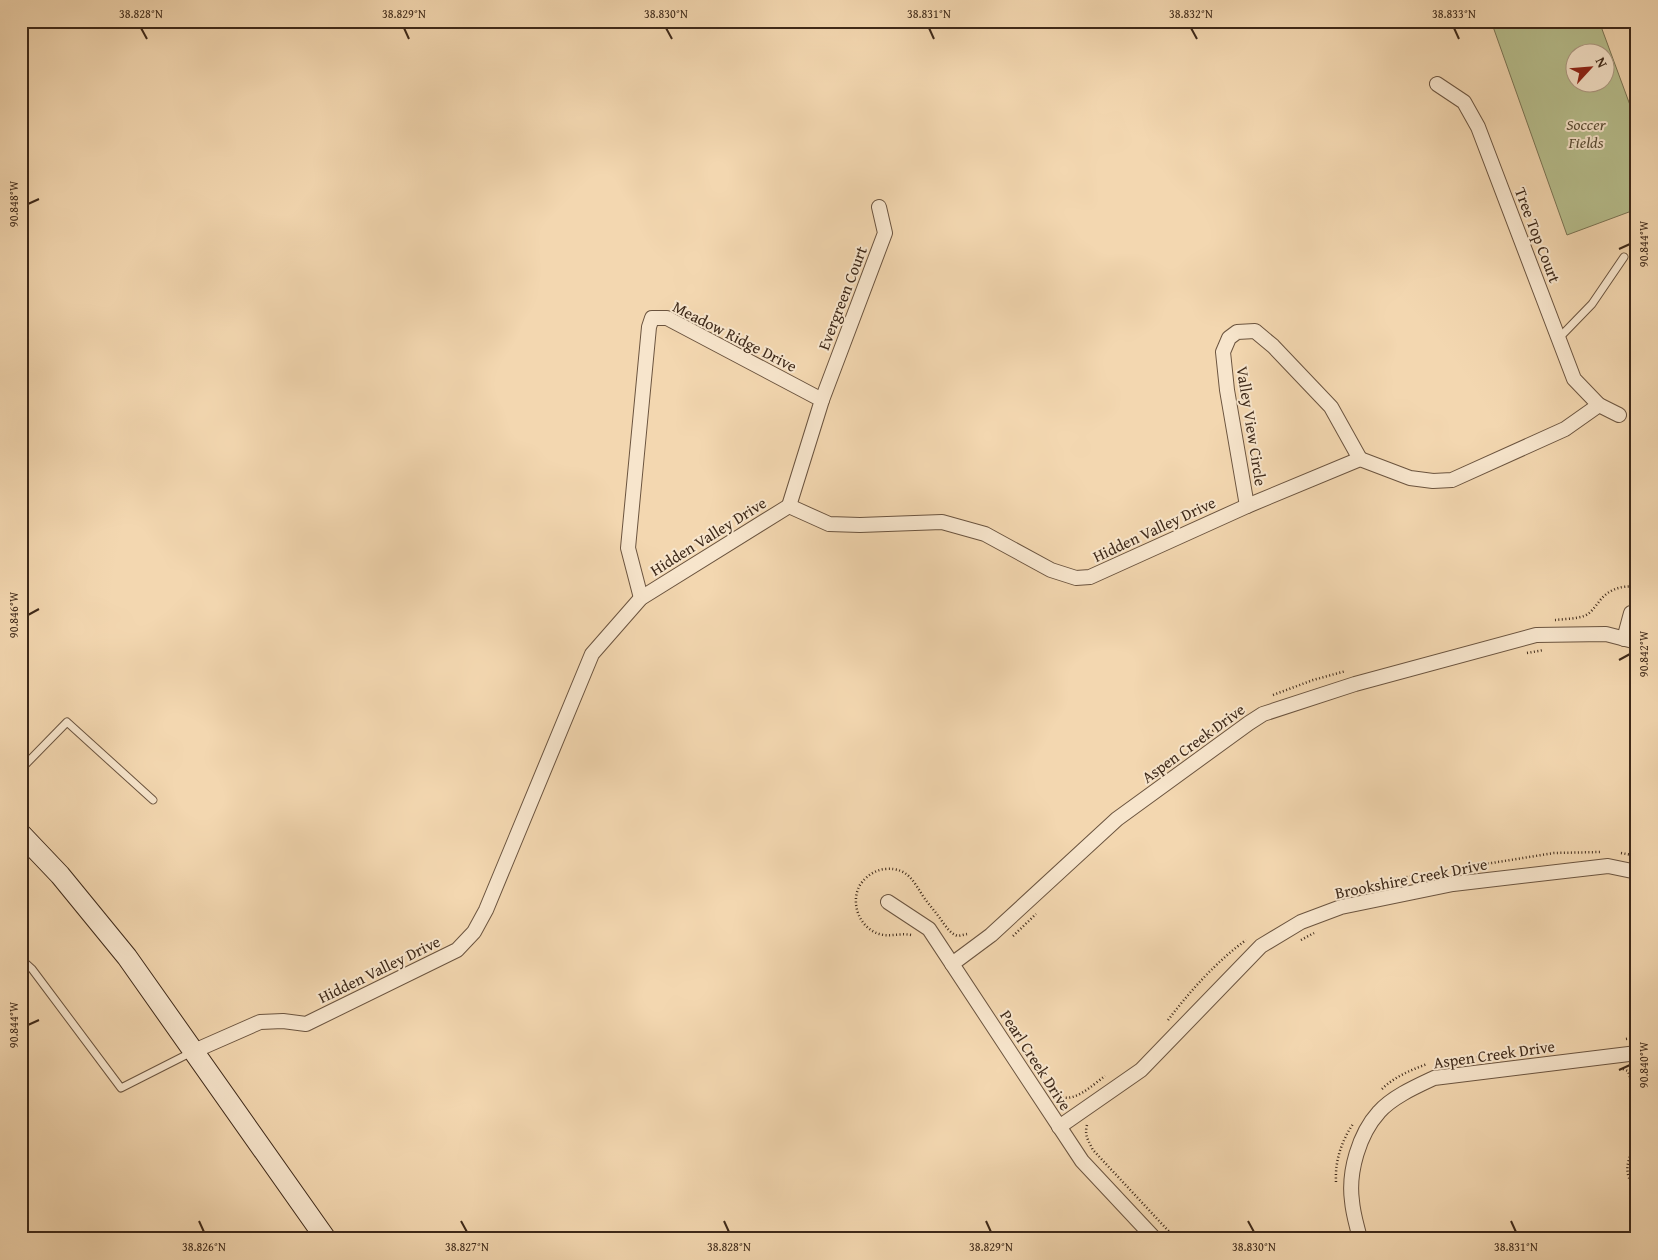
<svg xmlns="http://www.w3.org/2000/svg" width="1658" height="1260" viewBox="0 0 1658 1260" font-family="'Gentium Book Plus',serif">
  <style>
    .green { fill: #b7bf8e; stroke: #7a7454; fill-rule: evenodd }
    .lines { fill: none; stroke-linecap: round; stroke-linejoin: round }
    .service-casing { stroke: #6b543f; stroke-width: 9 }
    .minor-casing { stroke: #6b543f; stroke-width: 16 }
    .secondary-casing { stroke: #3e2919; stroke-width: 22 }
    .path { stroke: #3e2919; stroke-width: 2.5; stroke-dasharray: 1 2.5; stroke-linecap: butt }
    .service { stroke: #f7e5cc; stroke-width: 7 }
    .minor { stroke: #f7e5cc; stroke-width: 14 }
    .secondary { stroke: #f7e5cc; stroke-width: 20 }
    .ticks { fill: none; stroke: #3e2919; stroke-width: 2 }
    .labels { text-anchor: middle; stroke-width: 4; stroke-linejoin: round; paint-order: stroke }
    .park-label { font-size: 16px; font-style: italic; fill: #5c4e36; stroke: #f7e5cc }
    .street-label { font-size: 16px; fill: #3e2919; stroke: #f7e5cc }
    .neatline { fill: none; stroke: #3e2919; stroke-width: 2 }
    .ticks-label { font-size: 12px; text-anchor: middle; fill: #3e2919 }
  </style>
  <rect width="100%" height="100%" fill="#f3d7b0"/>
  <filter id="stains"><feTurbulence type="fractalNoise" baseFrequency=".004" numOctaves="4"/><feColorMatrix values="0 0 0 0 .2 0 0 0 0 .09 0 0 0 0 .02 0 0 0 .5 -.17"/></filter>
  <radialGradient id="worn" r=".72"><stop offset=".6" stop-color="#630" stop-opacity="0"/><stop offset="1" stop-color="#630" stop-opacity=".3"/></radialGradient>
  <path class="green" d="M1491 21H1599L1637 124V209L1567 235ZM1576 52H1606V82H1576Z"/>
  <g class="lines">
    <g class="service-casing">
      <g id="service">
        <path d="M1559 338 1592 304 1624 257"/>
        <path d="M21 769 67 722 153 800"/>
        <path d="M21 959 32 969 121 1088 192 1052"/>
      </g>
    </g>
    <g class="minor-casing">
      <g id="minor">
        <path d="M1437 84 1464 102 1478 127 1574 379 1599 405 1619 415"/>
        <path d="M822 400 885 233 879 207"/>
        <path d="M789 506 829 524 860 525 942 522 985 534 1051 570 1076 578 1090 577 1247 506 1360 459 1410 478 1433 481 1452 480 1565 429 1599 405"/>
        <path d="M1247 506 1227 390 1223 352 1229 338 1237 332 1255 331 1273 346 1331 407 1360 459"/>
        <path d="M641 598 628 548 649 327 652 318H667L822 400 789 506"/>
        <path d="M1624 639 1631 613"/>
        <path d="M888 902 929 929 1082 1161 1155 1239"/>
        <path d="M952 964 991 935 1117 819 1249 723 1263 714 1355 684 1536 635 1606 634 1637 642"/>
        <path d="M194 1051 260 1022 283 1021 306 1024 457 950 474 932 486 910 592 654 641 598 789 506"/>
        <path d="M1059 1127 1141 1070 1261 946 1301 922 1341 907 1453 884 1608 866 1637 872"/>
        <path d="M1360 1239C1357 1226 1353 1214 1352 1201 1348 1172 1359 1134 1379 1112 1392 1097 1417 1086 1434 1078L1637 1053"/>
      </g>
    </g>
    <g class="secondary-casing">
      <path id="secondary" d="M21 834 60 875 127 957 326 1239"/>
    </g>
    <g class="path">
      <path d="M1555 620C1564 619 1575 619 1584 616 1590 614 1594 608 1598 603 1608 589 1621 585 1637 587"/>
      <path d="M1527 653 1544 650"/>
      <path d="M1273 695 1313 680 1346 671"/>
      <path d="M1195 743 1217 728"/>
      <path d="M1621 853 1637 856"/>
      <path d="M1467 867 1554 853 1600 852"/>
      <path d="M1345 891 1390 880 1432 873"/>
      <path d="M911 935C902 933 893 936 884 935 861 932 849 904 860 885 866 876 875 870 885 869 909 867 914 883 925 899 931 907 938 915 944 924 948 929 951 934 958 936L967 934"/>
      <path d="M1013 936 1036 914"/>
      <path d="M1301 940 1314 933"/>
      <path d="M1168 1020C1191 990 1216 962 1246 940"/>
      <path d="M1626 1039 1637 1037"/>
      <path d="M1435 1063 1479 1057"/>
      <path d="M1623 1069 1628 1071 1630 1077 1637 1114"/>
      <path d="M1382 1089C1394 1077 1411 1070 1427 1064"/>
      <path d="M1056 1094C1072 1106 1091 1086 1105 1076"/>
      <path d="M1087 1125C1084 1135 1089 1142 1093 1150L1176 1239"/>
      <path d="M1637 1141C1628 1159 1621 1173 1637 1190"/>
      <path d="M1336 1182C1335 1161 1341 1142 1353 1124"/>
      <path d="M1460 1239 1473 1235 1488 1239"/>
    </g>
    <use href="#service" class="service"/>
    <use href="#minor" class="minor"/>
    <use href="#secondary" class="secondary"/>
  </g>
  <path class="ticks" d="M141 28 147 39M404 28 409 39M666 28 672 39M929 28 934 39M1191 28 1197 39M1454 28 1459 39M28 204 39 199M1619 249 1630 244M28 615 39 609M1619 660 1630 654M28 1025 39 1020M1619 1070 1630 1065M199 1221 204 1232M461 1221 467 1232M724 1221 729 1232M986 1221 991 1232M1248 1221 1254 1232M1511 1221 1516 1232"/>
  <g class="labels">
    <g class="park-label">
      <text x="1586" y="130">Soccer<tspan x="1586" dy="18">Fields</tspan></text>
    </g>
    <g class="street-label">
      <text transform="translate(1538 235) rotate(69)" y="6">Tree Top Court</text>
      <text transform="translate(842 298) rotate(-69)" y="6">Evergreen Court</text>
      <text transform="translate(735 336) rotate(27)" y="6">Meadow Ridge Drive</text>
      <text transform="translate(1252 426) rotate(81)" y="6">Valley View Circle</text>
      <text transform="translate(1154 529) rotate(-25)" y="6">Hidden Valley Drive</text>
      <text transform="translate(708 536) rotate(-32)" y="6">Hidden Valley Drive</text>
      <text transform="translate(1193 743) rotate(-36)" y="6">Aspen Creek Drive</text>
      <text transform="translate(1411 878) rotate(-11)" y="6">Brookshire Creek Drive</text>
      <text transform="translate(379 969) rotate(-26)" y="6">Hidden Valley Drive</text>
      <text transform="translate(1494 1054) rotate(-8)" y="6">Aspen Creek Drive</text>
      <text transform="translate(1036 1060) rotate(57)" y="6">Pearl Creek Drive</text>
    </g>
  </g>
  <rect width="1658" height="1260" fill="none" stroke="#f3d7b0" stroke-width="55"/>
  <g transform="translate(1590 68) rotate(64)"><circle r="24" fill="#f7e5cc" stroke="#ad9a84"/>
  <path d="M0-4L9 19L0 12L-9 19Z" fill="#8f2418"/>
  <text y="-8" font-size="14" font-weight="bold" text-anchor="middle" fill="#3e2919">N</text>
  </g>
  <rect x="28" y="28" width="1602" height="1204" class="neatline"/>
  <g class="ticks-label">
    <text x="141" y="18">38.828°N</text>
    <text x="404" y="18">38.829°N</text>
    <text x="666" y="18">38.830°N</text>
    <text x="929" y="18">38.831°N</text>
    <text x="1191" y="18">38.832°N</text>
    <text x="1454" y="18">38.833°N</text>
    <text transform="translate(14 204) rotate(-90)" y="4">90.848°W</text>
    <text transform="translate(1644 244) rotate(-90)" y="4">90.844°W</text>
    <text transform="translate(14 615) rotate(-90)" y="4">90.846°W</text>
    <text transform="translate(1644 654) rotate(-90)" y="4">90.842°W</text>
    <text transform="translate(14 1025) rotate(-90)" y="4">90.844°W</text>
    <text transform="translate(1644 1065) rotate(-90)" y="4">90.840°W</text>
    <text x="204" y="1251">38.826°N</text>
    <text x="467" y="1251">38.827°N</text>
    <text x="729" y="1251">38.828°N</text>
    <text x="991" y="1251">38.829°N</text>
    <text x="1254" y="1251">38.830°N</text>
    <text x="1516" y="1251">38.831°N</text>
  </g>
  <rect width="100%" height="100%" filter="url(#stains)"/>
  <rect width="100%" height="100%" fill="url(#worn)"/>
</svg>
